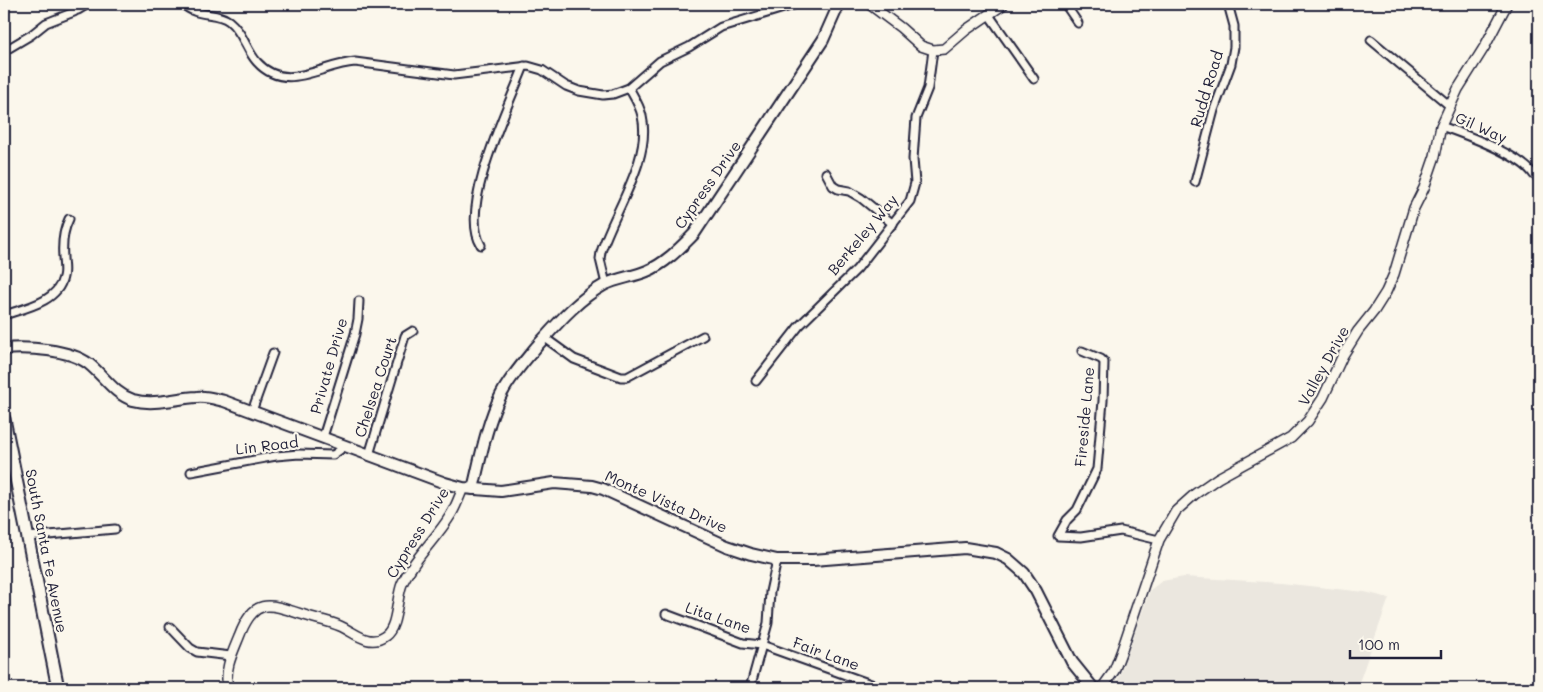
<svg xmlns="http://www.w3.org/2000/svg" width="1543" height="692" viewBox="0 0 1543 692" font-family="Mali,sans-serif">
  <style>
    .built { fill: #ebe7df }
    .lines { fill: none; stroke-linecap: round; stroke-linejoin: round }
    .minor-casing { stroke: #22223b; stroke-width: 11 }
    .tertiary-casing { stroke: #22223b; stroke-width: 12 }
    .secondary-casing { stroke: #22223b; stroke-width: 14 }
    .primary-casing { stroke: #22223b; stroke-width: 15 }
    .minor { stroke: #fbf7ec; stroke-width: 7 }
    .tertiary { stroke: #fbf7ec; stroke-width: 9 }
    .secondary { stroke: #fbf7ec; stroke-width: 10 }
    .primary { stroke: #fbf7ec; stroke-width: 11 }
    .labels { text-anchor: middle; stroke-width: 4.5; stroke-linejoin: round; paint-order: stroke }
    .street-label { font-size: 15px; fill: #22223b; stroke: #fbf7ec }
  </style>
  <rect width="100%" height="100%" fill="#fbf7ec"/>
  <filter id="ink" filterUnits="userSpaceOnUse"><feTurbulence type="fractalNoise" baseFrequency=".02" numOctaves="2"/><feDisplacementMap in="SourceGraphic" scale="10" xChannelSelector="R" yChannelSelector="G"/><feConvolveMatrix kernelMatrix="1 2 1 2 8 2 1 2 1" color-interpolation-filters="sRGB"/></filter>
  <g filter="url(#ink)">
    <path class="built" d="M1184 577 1281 583 1365 592 1389 598 1357 688H1113L1120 675 1150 590 1162 581Z"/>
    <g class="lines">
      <g class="minor-casing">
        <g id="minor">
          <path d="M183 4C197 18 216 11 229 21 243 32 246 50 257 62 286 94 322 64 355 62L454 75 528 66 542 70 566 86 579 91 603 95 613 94 629 88 660 61 689 47 721 27 797 4"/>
          <path d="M1065 4 1078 23"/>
          <path d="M78 10 88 4"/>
          <path d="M989 15 1034 79"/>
          <path d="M1371 40 1450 106"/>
          <path d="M4 51 31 35 46 23 74 12"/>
          <path d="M1441 126C1464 134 1521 155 1534 175"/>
          <path d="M826 173 833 186 838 189 849 191 861 198 893 224"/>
          <path d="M1195 182 1214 110 1231 64 1234 47V26L1228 4"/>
          <path d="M481 245C458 208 509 105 524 66"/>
          <path d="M606 284 600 259 601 252C614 211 652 159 642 116 640 106 634 97 629 88"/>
          <path d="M4 315C25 308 58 302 63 277 65 271 63 263 63 257 62 244 63 231 69 219"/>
          <path d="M545 338 574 359 621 377H627L703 336"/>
          <path d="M1082 351 1101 359 1104 362 1103 401 1097 469 1077 510 1067 520 1058 536 1081 537 1121 531 1159 540"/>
          <path d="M756 381 799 326 857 269 910 201 915 183 913 159 916 118 928 88 933 50"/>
          <path d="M252 411 273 353"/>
          <path d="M323 437 355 334 358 319 359 301"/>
          <path d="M369 455 405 336 413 331"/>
          <path d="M191 472 276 456 299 454 333 455 340 450 343 445"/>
          <path d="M27 537 115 529"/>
          <path d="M666 614 743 643 762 645 882 688"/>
          <path d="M170 627 190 648 197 652 231 656"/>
          <path d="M750 688 768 623 770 592 777 560"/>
        </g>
      </g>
      <g class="tertiary-casing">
        <g id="tertiary">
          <path d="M869 4 901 28 921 46 933 50 944 49 966 30 1004 4"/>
          <path d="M228 688C224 670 232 654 239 637 254 597 268 603 304 615 316 619 329 621 340 626 354 632 369 648 385 636 398 627 396 599 402 584 414 558 436 539 450 516 456 507 459 497 463 488"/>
          <path d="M1102 688 1114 671 1122 650 1159 540 1176 511 1195 494 1218 478 1291 438 1308 421 1323 398 1343 355 1358 331 1374 311 1386 292 1394 274 1414 208 1424 188 1435 156 1441 126 1458 89 1485 46 1507 4"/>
        </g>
      </g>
      <g class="secondary-casing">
        <g id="secondary">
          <path d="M4 349C28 347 69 349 89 364 104 376 114 394 133 400 154 406 176 398 197 397 207 396 215 399 224 401L445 483 463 488 501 491 554 483 592 486 603 489 727 546 751 554 777 560H813L965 548 996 553 1008 559 1024 573 1036 591 1072 662 1093 688"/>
          <path d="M473 489C480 460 487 422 501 395 510 377 524 362 537 346 557 324 577 300 604 285 617 278 633 277 647 271 666 263 680 248 694 234L823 40 839 4"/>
        </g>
      </g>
      <g class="primary-casing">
        <path id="primary" d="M4 419 58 688"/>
      </g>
      <use href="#minor" class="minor"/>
      <use href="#tertiary" class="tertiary"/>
      <use href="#secondary" class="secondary"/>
      <use href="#primary" class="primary"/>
    </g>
  </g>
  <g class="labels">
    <g class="street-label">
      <text transform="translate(1207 89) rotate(-73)" y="5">Rudd Road</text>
      <text transform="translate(1481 128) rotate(24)" y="5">Gil Way</text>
      <text transform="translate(708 185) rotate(-55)" y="5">Cypress Drive</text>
      <text transform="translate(863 235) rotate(-50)" y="5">Berkeley Way</text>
      <text transform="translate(329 366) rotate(-74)" y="5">Private Drive</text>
      <text transform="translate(1324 366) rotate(-61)" y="5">Valley Drive</text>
      <text transform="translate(376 387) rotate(-72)" y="5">Chelsea Court</text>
      <text transform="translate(1085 417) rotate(-85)" y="5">Fireside Lane</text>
      <text transform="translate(267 446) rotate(-7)" y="5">Lin Road</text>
      <text transform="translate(666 502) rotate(24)" y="5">Monte Vista Drive</text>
      <text transform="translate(418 533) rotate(-58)" y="5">Cypress Drive</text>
      <text transform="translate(46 551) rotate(79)" y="5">South Santa Fe Avenue</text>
      <text transform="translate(718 618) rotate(19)" y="5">Lita Lane</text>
      <text transform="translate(826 654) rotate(20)" y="5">Fair Lane</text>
    </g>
  </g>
  <rect width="1543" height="692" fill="none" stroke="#fbf7ec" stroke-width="20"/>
  <rect x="10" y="10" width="1523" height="672" fill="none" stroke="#22223b" stroke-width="2" filter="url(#ink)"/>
  <path d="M1350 650v8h91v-8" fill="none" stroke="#22223b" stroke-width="2.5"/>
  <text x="1358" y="650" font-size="15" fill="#22223b" stroke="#fbf7ec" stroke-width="4" paint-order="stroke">100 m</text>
</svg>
